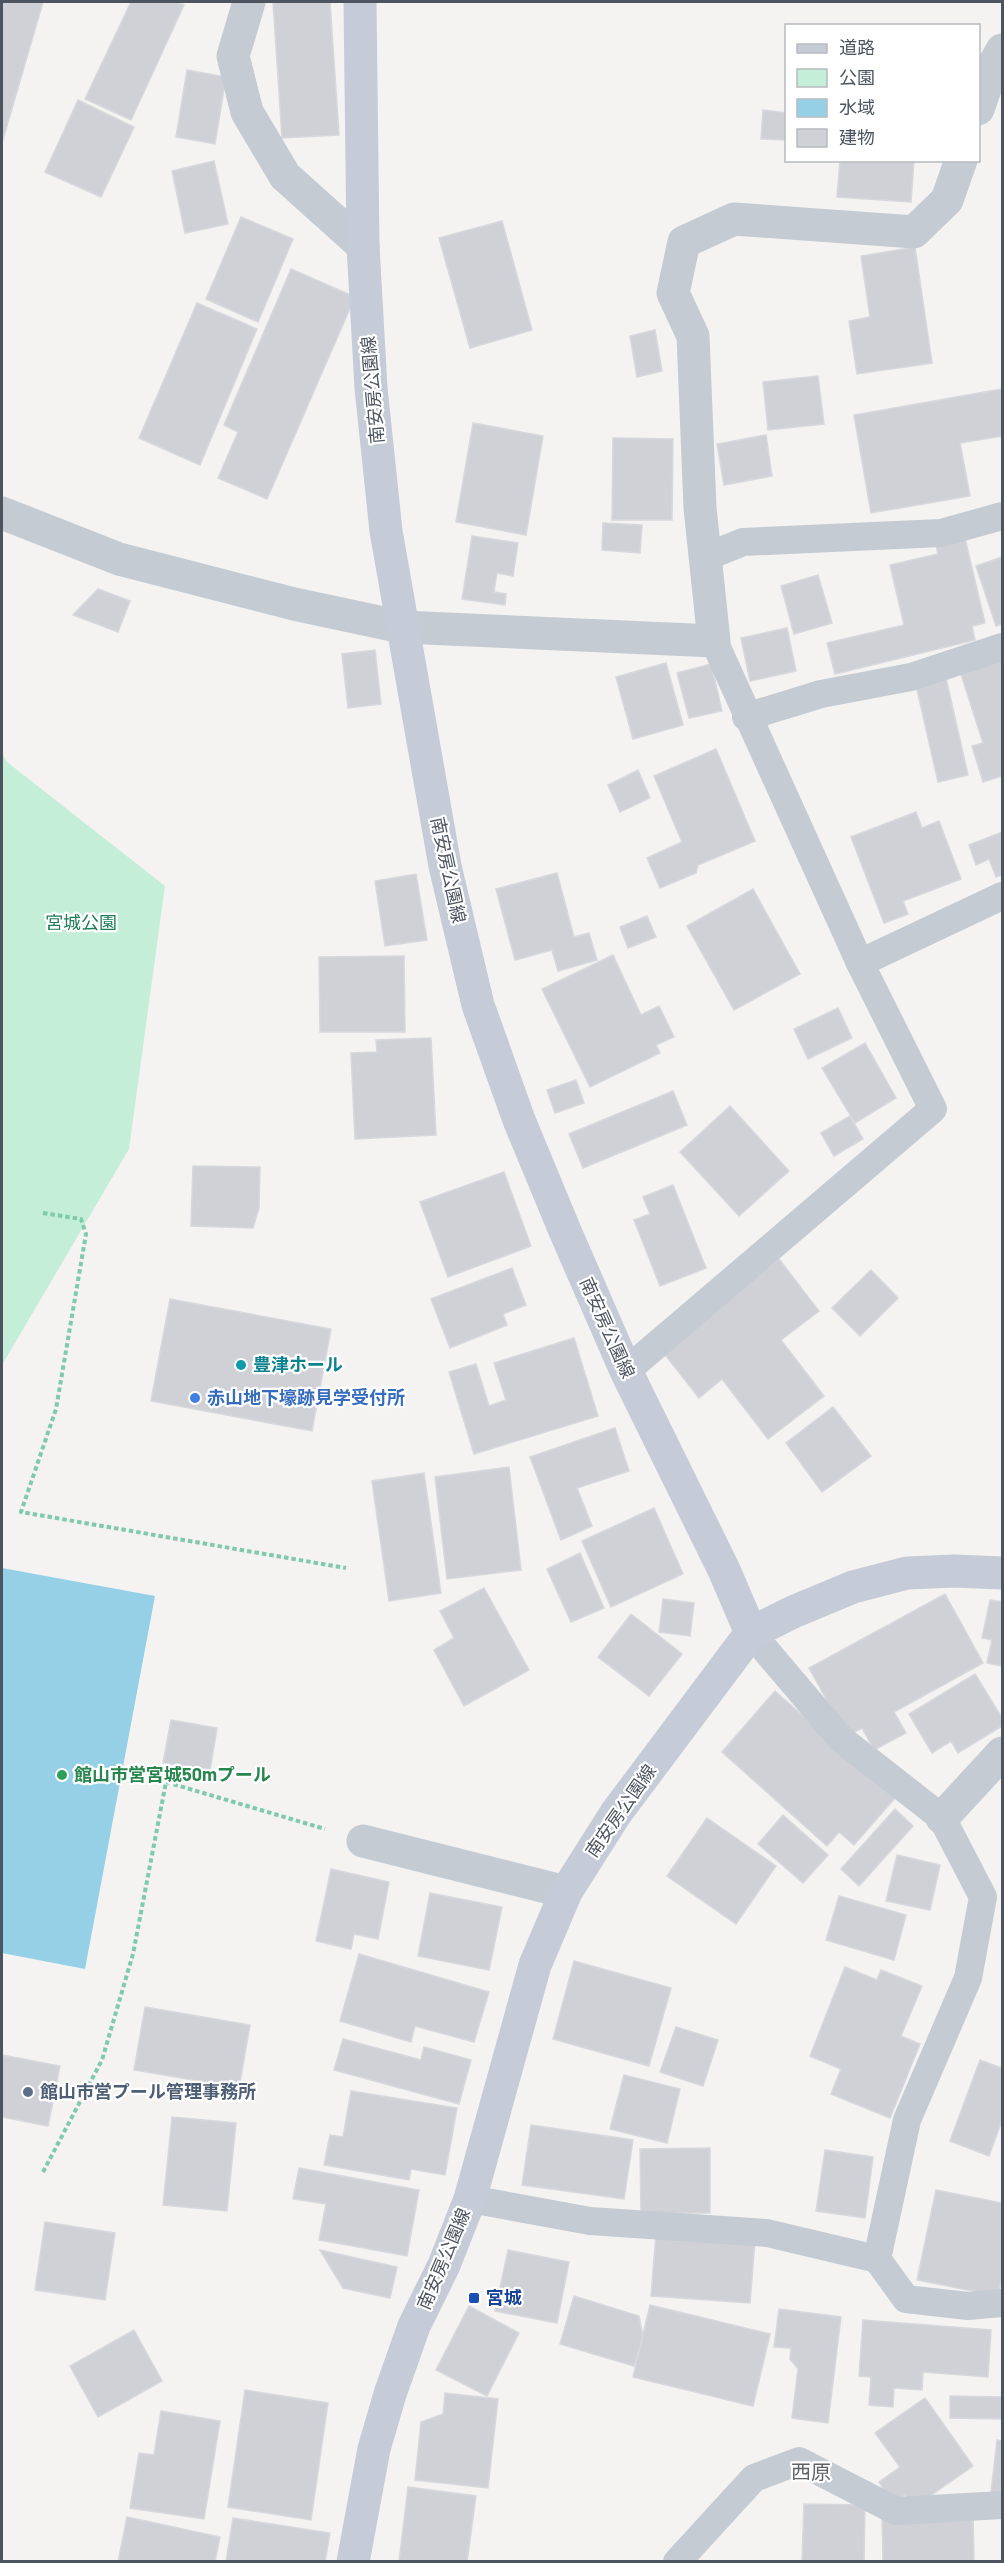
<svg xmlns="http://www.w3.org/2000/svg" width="1004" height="2563" viewBox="0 0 1004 2563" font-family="Barlow,'Noto Sans JP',sans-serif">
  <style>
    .green { fill: #c5eed8 }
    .water { fill: #95d0e7 }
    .building { fill: #d0d1d6; stroke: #d7d8dd; stroke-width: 1.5 }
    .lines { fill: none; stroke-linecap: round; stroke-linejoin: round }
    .path { stroke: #7fcaaa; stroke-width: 4; stroke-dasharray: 4.5 3; stroke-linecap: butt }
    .lane { stroke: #c4cbd2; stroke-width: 28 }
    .street { stroke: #c4cbd2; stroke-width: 33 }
    .secondary { stroke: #c5ccd7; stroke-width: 33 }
    .culture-dot { fill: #0f9aa8; stroke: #fff; stroke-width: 2 }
    .shop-dot { fill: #3f7fe0; stroke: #fff; stroke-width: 2 }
    .leisure-dot { fill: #2e9e5b; stroke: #fff; stroke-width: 2 }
    .service-dot { fill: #5c6f8a; stroke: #fff; stroke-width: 2 }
    .transit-dot { fill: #1a4fb4; stroke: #fff; stroke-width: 2 }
    .labels { text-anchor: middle; stroke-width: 4.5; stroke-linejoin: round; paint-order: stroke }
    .street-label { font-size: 18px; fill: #4b545f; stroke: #fff }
    .park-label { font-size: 18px; fill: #1e7d55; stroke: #fff }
    .culture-label { font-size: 18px; font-weight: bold; fill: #0d838f; stroke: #fff; text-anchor: start }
    .shop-label { font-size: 18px; font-weight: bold; fill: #366cbe; stroke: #fff; text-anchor: start }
    .leisure-label { font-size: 18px; font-weight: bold; fill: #27864d; stroke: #fff; text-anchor: start }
    .service-label { font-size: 18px; font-weight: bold; fill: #4e5e75; stroke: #fff; text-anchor: start }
    .transit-label { font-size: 18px; font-weight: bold; fill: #164399; stroke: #fff; text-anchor: start }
    .neighbourhood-label { font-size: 20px; fill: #5f6267; stroke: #fff }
  </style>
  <rect width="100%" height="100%" fill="#f4f3f2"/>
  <path class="green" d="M2 753 7 762 165 886 129 1149 2 1365Z"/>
  <path class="water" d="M2 1568 155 1596 85 1969 2 1953Z"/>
  <g class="building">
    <path d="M2 2H43L2 143Z"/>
    <path d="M131 2H177L184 5 131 120 85 99Z"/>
    <path d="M273 2H330L339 135 282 138Z"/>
    <path d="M187 70 226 77 215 144 176 137Z"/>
    <path d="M78 100 134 127 101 197 45 172Z"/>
    <path d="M763 110 786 113V140L761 139Z"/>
    <path d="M840 160H914L911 202 837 197Z"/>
    <path d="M214 161 228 224 185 233 172 171Z"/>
    <path d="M241 217 293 239 258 322 206 299Z"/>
    <path d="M502 221 532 330 470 348 439 238Z"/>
    <path d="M915 247 932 363 857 374 849 321 870 317 861 256Z"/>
    <path d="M291 269 355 297 267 499 218 478 238 432 224 425Z"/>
    <path d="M197 303 257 329 200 465 139 438Z"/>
    <path d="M655 330 662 371 637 377 630 336Z"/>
    <path d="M818 376 824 424 768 430 763 382Z"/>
    <path d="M1002 389V436L960 443 970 496 871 513 854 415Z"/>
    <path d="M473 423 543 436 526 535 456 522Z"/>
    <path d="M766 435 772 476 724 485 717 444Z"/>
    <path d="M613 438 673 439 672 520H612Z"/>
    <path d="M603 523 642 525 640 553 602 550Z"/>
    <path d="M964 534 985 623 972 626 975 640 835 674 827 643 904 625 890 565 938 554 935 541Z"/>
    <path d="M472 536 518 543 513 576 497 573 494 592 506 594 505 605 462 599Z"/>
    <path d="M1002 557V624L996 626 976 566Z"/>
    <path d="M818 575 832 623 794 634 781 586Z"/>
    <path d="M98 589 130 601 118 632 73 615Z"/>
    <path d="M787 628 796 671 750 681 741 638Z"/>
    <path d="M375 650 381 704 348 708 342 654Z"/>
    <path d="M1002 655V776L983 782 972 746 983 743 959 668Z"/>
    <path d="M666 663 683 725 633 739 616 677Z"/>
    <path d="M711 664 722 711 689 718 677 673Z"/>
    <path d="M946 678 968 775 938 782 916 685Z"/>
    <path d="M716 749 755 841 698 865 696 873 660 888 647 858 682 842 654 776Z"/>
    <path d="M638 770 650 798 620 812 608 785Z"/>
    <path d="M916 812 922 828 939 821 961 879 903 901 908 914 884 923 851 837Z"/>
    <path d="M1002 832V875L996 877 989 859 976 865 969 845Z"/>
    <path d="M557 873 574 937 589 933 597 960 558 971 552 950 515 960 496 889Z"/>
    <path d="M416 874 427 940 385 946 375 881Z"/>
    <path d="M753 889 800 974 734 1010 687 926Z"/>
    <path d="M647 916 656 937 628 948 620 927Z"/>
    <path d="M613 955 641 1015 659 1006 674 1037 656 1045 660 1053 590 1087 542 989Z"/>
    <path d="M404 956 405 1032H320L319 957Z"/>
    <path d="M838 1008 852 1038 808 1059 794 1029Z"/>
    <path d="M431 1038 436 1135 355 1139 351 1053 377 1052 376 1040Z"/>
    <path d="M865 1043 896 1098 855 1123 822 1068Z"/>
    <path d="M576 1080 584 1103 555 1113 547 1090Z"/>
    <path d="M673 1091 687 1125 583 1168 569 1134Z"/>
    <path d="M730 1106 789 1171 739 1216 680 1152Z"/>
    <path d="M850 1116 863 1139 834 1156 821 1133Z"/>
    <path d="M193 1166 260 1167 259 1208 253 1228 191 1226Z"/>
    <path d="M504 1172 531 1246 448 1277 420 1202Z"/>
    <path d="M673 1185 706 1268 660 1286 634 1220 650 1214 643 1197Z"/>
    <path d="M779 1259 819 1311 781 1340 824 1396 768 1439 722 1379 699 1398 662 1351Z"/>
    <path d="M512 1268 526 1305 503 1314 507 1325 450 1348 431 1299Z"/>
    <path d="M871 1270 898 1298 860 1336 832 1308Z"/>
    <path d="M170 1299 331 1329 312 1431 151 1401Z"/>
    <path d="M574 1338 598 1416 474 1454 449 1372 476 1364 489 1406 506 1400 494 1363Z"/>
    <path d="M833 1407 871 1456 822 1492 786 1443Z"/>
    <path d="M615 1428 629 1471 577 1488 592 1526 561 1540 530 1457Z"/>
    <path d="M509 1467 521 1570 447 1579 435 1477Z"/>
    <path d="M424 1473 441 1593 389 1601 372 1481Z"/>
    <path d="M654 1508 683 1574 611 1607 582 1541Z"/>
    <path d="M580 1553 604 1608 571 1622 547 1569Z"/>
    <path d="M484 1588 529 1670 464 1706 434 1650 454 1638 440 1611Z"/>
    <path d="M945 1594 983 1663 894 1712 906 1733 874 1750 862 1728 847 1736 809 1668Z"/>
    <path d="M663 1599 694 1603 690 1636 659 1632Z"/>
    <path d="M990 1600 1002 1602V1666L987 1663 992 1640 982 1638Z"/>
    <path d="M631 1614 682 1654 649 1696 598 1657Z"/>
    <path d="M975 1674 1002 1718V1726L958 1753 951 1741 932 1753 909 1714Z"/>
    <path d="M775 1691 895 1798 854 1845 839 1832 827 1846 722 1752Z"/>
    <path d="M171 1720 217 1728 210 1771 163 1763Z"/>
    <path d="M895 1809 913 1826 859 1886 841 1869Z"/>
    <path d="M783 1815 828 1855 803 1883 758 1844Z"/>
    <path d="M707 1818 776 1866 736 1924 667 1876Z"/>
    <path d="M897 1855 940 1865 930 1910 886 1901Z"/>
    <path d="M331 1869 389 1882 378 1939 354 1934 351 1949 316 1941Z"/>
    <path d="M430 1893 502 1907 489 1970 418 1956Z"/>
    <path d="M839 1896 906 1915 894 1960 826 1940Z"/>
    <path d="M359 1954 489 1992 474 2042 415 2026 411 2042 340 2021Z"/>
    <path d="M574 1961 671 1988 649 2066 553 2039Z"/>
    <path d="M845 1967 877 1980 881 1970 922 1986 901 2036 920 2044 890 2118 831 2094 841 2069 810 2056Z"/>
    <path d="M145 2007 250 2025 239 2088 134 2070Z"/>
    <path d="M676 2027 718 2040 703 2086 660 2072Z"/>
    <path d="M343 2039 421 2060 424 2047 471 2060 459 2104 334 2070Z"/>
    <path d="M2 2055 60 2066 48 2126 2 2117Z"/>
    <path d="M980 2060 1002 2068V2120L989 2156 950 2141Z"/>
    <path d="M624 2075 680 2089 667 2143 610 2129Z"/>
    <path d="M351 2091 457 2108 445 2175 411 2169 409 2180 324 2165 330 2135 343 2137Z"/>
    <path d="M172 2117 236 2123 227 2211 163 2205Z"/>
    <path d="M531 2125 633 2140 624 2199 522 2185Z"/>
    <path d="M710 2148V2213H641L640 2149Z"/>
    <path d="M825 2150 873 2157 865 2218 816 2211Z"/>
    <path d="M299 2168 419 2190 407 2256 319 2240 326 2204 293 2199Z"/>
    <path d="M936 2190 1002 2203V2276L998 2296 917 2280Z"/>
    <path d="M45 2222 115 2233 105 2300 35 2290Z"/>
    <path d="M656 2234 755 2241 750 2303 651 2296Z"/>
    <path d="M320 2250 397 2267 390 2298 343 2288Z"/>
    <path d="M508 2250 569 2262 557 2323 495 2311Z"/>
    <path d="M574 2296 639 2316 643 2337 634 2366 560 2344Z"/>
    <path d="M650 2305 770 2334 753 2406 633 2377Z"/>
    <path d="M469 2306 519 2333 487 2396 436 2370Z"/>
    <path d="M779 2309 841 2317 828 2423 792 2418 798 2369 790 2359 791 2348 774 2347Z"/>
    <path d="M863 2320 991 2330 988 2377 923 2372 922 2390 894 2388 893 2407 869 2405 871 2377 859 2376Z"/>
    <path d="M134 2330 162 2381 98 2417 70 2366Z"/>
    <path d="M245 2390 328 2403 311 2520 228 2507Z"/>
    <path d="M445 2393 498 2399 488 2488 415 2480 421 2422 443 2414Z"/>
    <path d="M950 2396 1002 2397V2419L950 2418Z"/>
    <path d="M925 2398 973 2466 914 2507 905 2495 893 2503 879 2482 900 2467 875 2433Z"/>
    <path d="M161 2411 220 2421 204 2519 130 2508 139 2453 154 2455Z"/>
    <path d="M997 2440 1002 2441V2493L991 2492Z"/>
    <path d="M408 2487 476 2496 467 2562H399Z"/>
    <path d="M804 2504 865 2505 864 2562H802Z"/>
    <path d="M973 2514 974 2562H883L882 2515Z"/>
    <path d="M127 2517 220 2537 215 2562H118Z"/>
    <path d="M233 2518 330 2533 325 2562H226Z"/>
  </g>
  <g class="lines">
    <g class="path">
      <path d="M43 1213 81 1219 86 1234 56 1409 21 1512 346 1568"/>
      <path d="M43 2172 102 2060 133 1954 166 1782 325 1829"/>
    </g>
    <g class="lane">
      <path d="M706 557 743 542 941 533 1002 516"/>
      <path d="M746 717 821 694 911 677 1002 647"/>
      <path d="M860 963 1002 896"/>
      <path d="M626 1371 933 1109 860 963 714 641"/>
      <path d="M751 1633 841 1739 942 1818 983 1897 968 1978 907 2120 877 2259 906 2299 968 2306 1002 2303"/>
      <path d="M470 2199 590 2221 767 2233 877 2259"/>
      <path d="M677 2562 754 2478 799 2461 896 2511 1002 2505"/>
    </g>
    <g class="street">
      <path d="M249 2 233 56 247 112 285 176 363 246"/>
      <path d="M978 109 993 66 1002 50"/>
      <path d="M2 513 119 559 294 604 402 627 714 641 700 508 693 336 673 293 684 242 734 219 914 232 947 200 961 160"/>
      <path d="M942 1818 1002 1753"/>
      <path d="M363 1841 566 1892"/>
    </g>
    <g class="secondary">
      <path d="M360 2 363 246 371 388 386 531 445 866 478 1005 519 1120 565 1231 626 1371 724 1570 751 1633"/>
      <path d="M353 2562 374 2449 390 2394 414 2326 444 2265 470 2199 535 1965 566 1892 616 1813 751 1633 793 1612 853 1587 907 1573 954 1571 1002 1573"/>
    </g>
  </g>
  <circle class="culture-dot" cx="241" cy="1365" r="6"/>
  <circle class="shop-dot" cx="195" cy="1398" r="6"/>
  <circle class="leisure-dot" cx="62" cy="1775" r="6"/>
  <circle class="service-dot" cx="28" cy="2092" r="6"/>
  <rect class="transit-dot" x="468" y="2292" width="12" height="12" rx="3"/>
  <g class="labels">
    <g class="street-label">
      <text transform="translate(373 390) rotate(-95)" y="6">南安房公園線</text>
      <text transform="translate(448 870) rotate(78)" y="6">南安房公園線</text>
      <text transform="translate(607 1328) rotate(66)" y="6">南安房公園線</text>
      <text transform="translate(621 1811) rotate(-55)" y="6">南安房公園線</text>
      <text transform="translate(444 2259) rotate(-67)" y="6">南安房公園線</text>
    </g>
    <g class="park-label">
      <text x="81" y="929">宮城公園</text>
    </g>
    <g class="culture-label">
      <text x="253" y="1371">豊津ホール</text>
    </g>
    <g class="shop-label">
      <text x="207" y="1404">赤山地下壕跡見学受付所</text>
    </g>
    <g class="leisure-label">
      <text x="74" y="1781">館山市営宮城50mプール</text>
    </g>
    <g class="service-label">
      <text x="40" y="2098">館山市営プール管理事務所</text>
    </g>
    <g class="transit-label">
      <text x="486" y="2304">宮城</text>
    </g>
    <g class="neighbourhood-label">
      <text x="811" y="2479">西原</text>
    </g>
  </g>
  <rect width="1004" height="2563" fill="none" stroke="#4b545f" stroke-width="6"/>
  <rect x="785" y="24" width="195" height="138" fill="#ffffff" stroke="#b7bbbf" stroke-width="1.5"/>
  <rect x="797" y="44" width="30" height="9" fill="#c5ccd7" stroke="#b7bbbf" stroke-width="1.5"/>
  <text x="839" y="54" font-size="18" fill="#4b545f">道路</text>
  <rect x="797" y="69" width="30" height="18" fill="#c5eed8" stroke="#b7bbbf" stroke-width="1.5"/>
  <text x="839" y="84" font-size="18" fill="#4b545f">公園</text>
  <rect x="797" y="99" width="30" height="18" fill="#95d0e7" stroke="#b7bbbf" stroke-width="1.5"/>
  <text x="839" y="114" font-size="18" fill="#4b545f">水域</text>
  <rect x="797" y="129" width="30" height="18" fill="#d0d1d6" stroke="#b7bbbf" stroke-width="1.5"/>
  <text x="839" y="144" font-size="18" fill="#4b545f">建物</text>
</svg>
